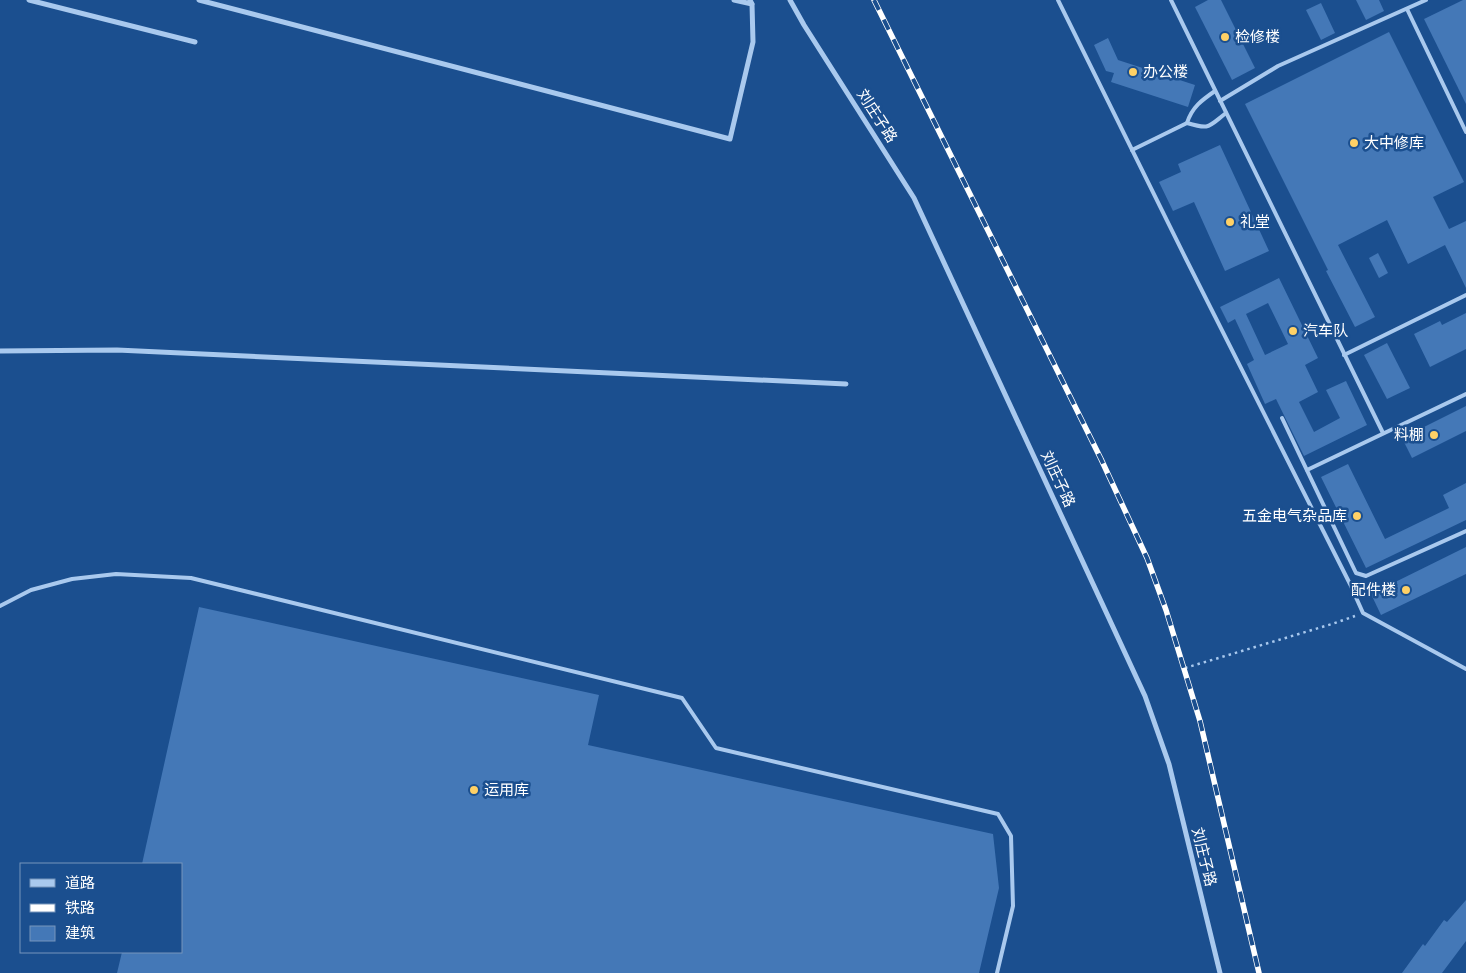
<svg xmlns="http://www.w3.org/2000/svg" width="1466" height="973" viewBox="0 0 1466 973" font-family="'Titillium Web','Noto Sans SC',sans-serif">
  <style>
    .building { fill: #4478b7; fill-rule: evenodd }
    .lines { fill: none; stroke-linecap: round; stroke-linejoin: round }
    .path { stroke: #a9c9ee; stroke-width: 2.5; stroke-dasharray: 2.5 4; stroke-linecap: butt }
    .lane { stroke: #a9c9ee; stroke-width: 4 }
    .street { stroke: #a9c9ee; stroke-width: 5 }
    .rail-casing { stroke: #fff; stroke-width: 5.5 }
    .rail { stroke: #1b4f8f; stroke-width: 4; stroke-dasharray: 11; stroke-linecap: butt }
    .poi-dot { fill: #ffd166; stroke: #1b4f8f; stroke-width: 2 }
    .labels { text-anchor: middle; stroke-width: 5; stroke-linejoin: round; paint-order: stroke }
    .poi-label { font-size: 15px; fill: #fff; stroke: #1b4f8f; text-anchor: start }
    .street-label { font-size: 15px; fill: #fff; stroke: #1b4f8f }
  </style>
  <rect width="100%" height="100%" fill="#1b4f8f"/>
  <g class="building">
    <path d="M1208 0H1221L1255 68 1232 80 1195 7Z"/>
    <path d="M1356 0H1379L1384 11 1366 20Z"/>
    <path d="M1463 0H1466V104L1424 19Z"/>
    <path d="M1321 3 1335 33 1321 40 1306 10Z"/>
    <path d="M1389 32 1464 182 1433 197 1449 229 1466 221V288L1445 245 1408 264 1387 220 1338 245 1375 317 1355 327 1326 271 1328 270 1245 104Z"/>
    <path d="M1108 38 1118 60 1195 85 1188 107 1111 82 1114 73 1106 71 1094 45Z"/>
    <path d="M1220 145 1269 251 1225 271 1194 202 1173 211 1159 182 1181 172 1178 164Z"/>
    <path d="M1378 253 1388 273 1379 278 1369 258Z"/>
    <path d="M1279 278 1318 358 1305 365 1318 392 1299 402 1314 432 1340 418 1326 390 1346 381 1367 425 1304 456 1276 399 1265 404 1247 364 1254 360 1235 319 1228 323 1220 307ZM1268 303 1288 344 1265 355 1246 314Z"/>
    <path d="M1466 313V349L1430 367 1414 334 1440 321 1442 325Z"/>
    <path d="M1387 343 1410 388 1387 399 1364 355Z"/>
    <path d="M1466 406V431L1412 458 1402 438Z"/>
    <path d="M1348 464 1385 539 1449 508 1443 495 1466 483V520L1366 568 1321 477Z"/>
    <path d="M1466 547V574L1381 615 1371 594Z"/>
    <path d="M199 607 599 695 588 745 993 834 999 888 979 973H117L122 952H181V864H142Z"/>
    <path d="M1466 900V941L1442 973H1402L1423 944 1425 946 1444 920 1447 922Z"/>
  </g>
  <g class="lines">
    <path class="path" d="M1185 668 1332 624 1355 616"/>
    <g class="lane">
      <path d="M1058 0 1186 259 1350 584 1363 613 1466 669"/>
      <path d="M1171 0 1383 433"/>
      <path d="M1407 9 1466 132"/>
      <path d="M1220 101 1278 66 1426 0"/>
      <path d="M1187 123C1192 107 1202 100 1215 91"/>
      <path d="M1132 150 1187 123C1210 130 1208 127 1226 113"/>
      <path d="M1344 355 1466 295"/>
      <path d="M1282 418 1356 573 1366 576 1466 531"/>
      <path d="M1307 470 1466 394"/>
      <path d="M0 606 31 590 72 579 116 574 191 578 682 698 716 748 998 814 1011 836 1013 906 997 973"/>
    </g>
    <g class="street">
      <path d="M29 0 195 42"/>
      <path d="M199 0 730 139 753 42 752 4"/>
      <path d="M734 0 752 4 750 0"/>
      <path d="M790 0 804 25 914 198 1145 696 1169 764 1220 973"/>
      <path d="M0 351 117 350 846 384"/>
    </g>
    <g class="rail-casing">
      <path id="rail" d="M874 0 1101 459 1147 558 1166 610 1200 721 1259 973"/>
    </g>
    <use href="#rail" class="rail"/>
  </g>
  <g class="poi-dot">
    <circle cx="1225" cy="37" r="5"/>
    <circle cx="1133" cy="72" r="5"/>
    <circle cx="1354" cy="143" r="5"/>
    <circle cx="1230" cy="222" r="5"/>
    <circle cx="1293" cy="331" r="5"/>
    <circle cx="1434" cy="435" r="5"/>
    <circle cx="1357" cy="516" r="5"/>
    <circle cx="1406" cy="590" r="5"/>
    <circle cx="474" cy="790" r="5"/>
  </g>
  <g class="labels">
    <g class="poi-label">
      <text x="1235" y="42">检修楼</text>
      <text x="1143" y="77">办公楼</text>
      <text x="1364" y="148">大中修库</text>
      <text x="1240" y="227">礼堂</text>
      <text x="1303" y="336">汽车队</text>
      <text x="1424" y="440" text-anchor="end">料棚</text>
      <text x="1347" y="521" text-anchor="end">五金电气杂品库</text>
      <text x="1396" y="595" text-anchor="end">配件楼</text>
      <text x="484" y="795">运用库</text>
    </g>
    <g class="street-label">
      <text transform="translate(877 116) rotate(57)" y="5">刘庄子路</text>
      <text transform="translate(1058 479) rotate(65)" y="5">刘庄子路</text>
      <text transform="translate(1204 857) rotate(76)" y="5">刘庄子路</text>
    </g>
  </g>
  <rect x="20" y="863" width="162" height="90" fill="#1b4f8f" stroke="#7695bc"/>
  <rect x="30" y="879" width="25" height="8" fill="#a9c9ee" stroke="#7695bc"/>
  <text x="65" y="888" font-size="15" fill="#ffffff">道路</text>
  <rect x="30" y="904" width="25" height="8" fill="#ffffff" stroke="#7695bc"/>
  <text x="65" y="913" font-size="15" fill="#ffffff">铁路</text>
  <rect x="30" y="926" width="25" height="15" fill="#4478b7" stroke="#7695bc"/>
  <text x="65" y="938" font-size="15" fill="#ffffff">建筑</text>
</svg>
